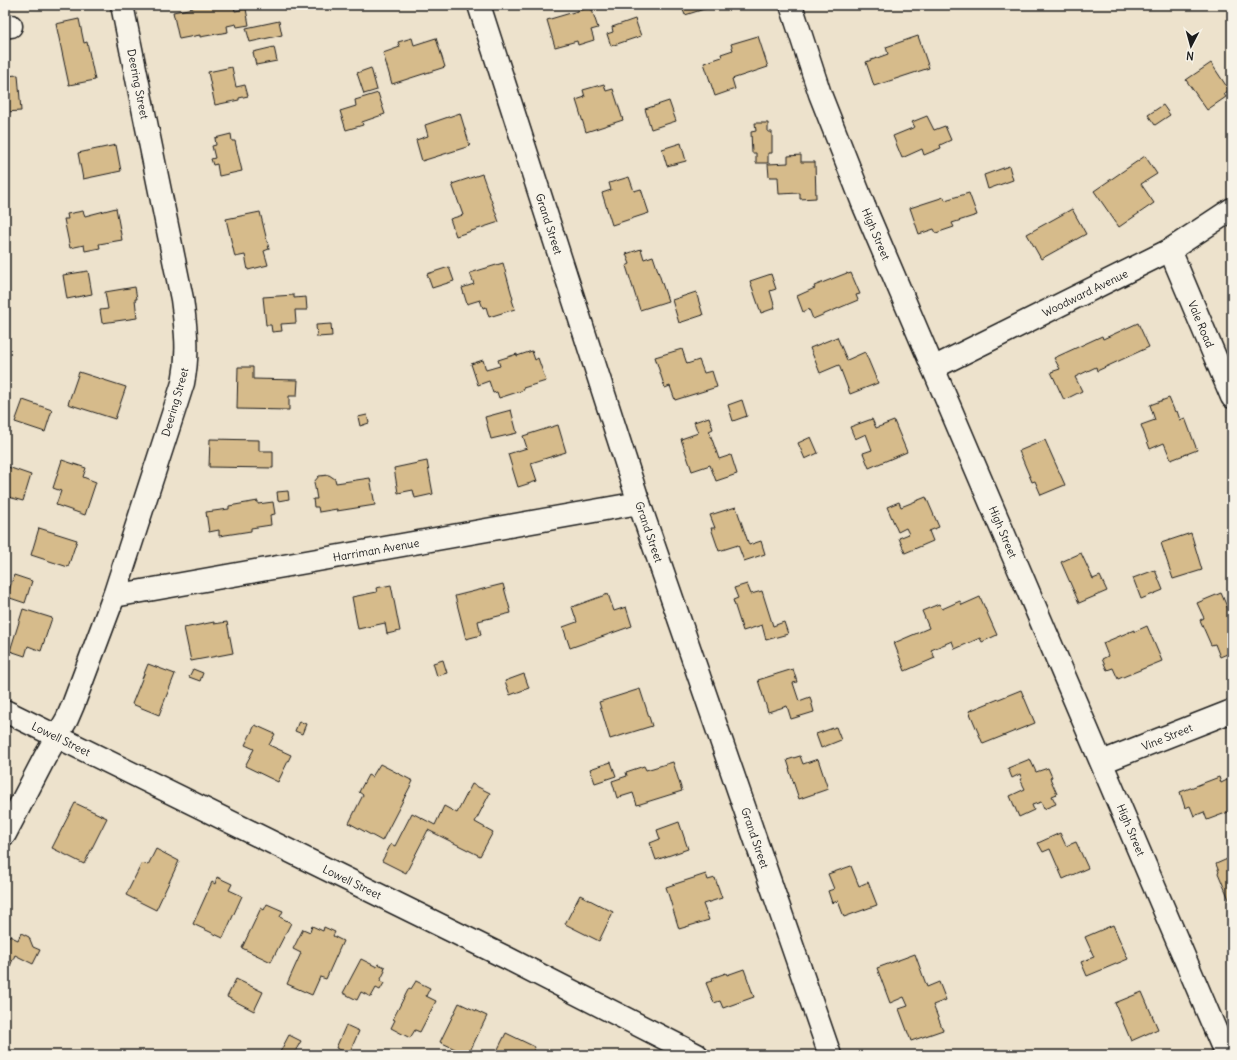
<svg xmlns="http://www.w3.org/2000/svg" width="1237" height="1060" viewBox="0 0 1237 1060" font-family="Delius,sans-serif">
  <style>
    .building { fill: #d6bb8b; stroke: #1c1c1c }
    .lines { fill: none; stroke-linecap: round; stroke-linejoin: round }
    .minor-casing { stroke: #1c1c1c; stroke-width: 25 }
    .major-casing { stroke: #1c1c1c; stroke-width: 25 }
    .minor { stroke: #f7f3e8; stroke-width: 22 }
    .major { stroke: #f7f3e8; stroke-width: 22 }
    .labels { text-anchor: middle; stroke-width: 4; stroke-linejoin: round; paint-order: stroke }
    .street-label { font-size: 11px; fill: #1c1c1c; stroke: #f7f3e8 }
  </style>
  <rect width="100%" height="100%" fill="#ede2cc"/>
  <filter id="ink" filterUnits="userSpaceOnUse"><feTurbulence type="fractalNoise" baseFrequency=".025" numOctaves="2"/><feDisplacementMap in="SourceGraphic" scale="8" xChannelSelector="R" yChannelSelector="G"/><feConvolveMatrix kernelMatrix="1 2 1 2 8 2 1 2 1" color-interpolation-filters="sRGB"/></filter>
  <g filter="url(#ink)">
    <g class="building">
      <path d="M193 5H234L235 11 246 9 249 25 237 27 236 24 227 26 228 32 200 37V35L179 39 173 12 193 8Z"/>
      <path d="M681 5H717L685 15Z"/>
      <path d="M591 7 598 28 591 30 594 40 578 45 577 41 555 47 547 20Z"/>
      <path d="M79 19 84 43 87 42 95 80 69 85 56 24Z"/>
      <path d="M635 19 641 36 611 46 607 34 613 32 612 27Z"/>
      <path d="M279 21 282 35 250 42 246 28Z"/>
      <path d="M758 36 768 67 732 79 735 89 715 96 704 63 722 57 721 54 733 50 731 44Z"/>
      <path d="M918 36 929 68 874 86 866 62 888 54 886 47Z"/>
      <path d="M412 38 414 45 436 38 445 67 392 84 383 53 400 47 398 42Z"/>
      <path d="M274 47 277 61 256 65 253 52Z"/>
      <path d="M1211 63 1229 90 1224 94 1226 97 1207 110 1186 80Z"/>
      <path d="M232 67 236 87 245 85 248 96 239 98V100L215 105 208 72Z"/>
      <path d="M371 68 377 90 364 94 357 73Z"/>
      <path d="M18 75 21 111 5 112V76Z"/>
      <path d="M604 84 606 91 613 89 623 120 586 132 576 100 585 97 583 90Z"/>
      <path d="M378 93 385 114 362 122 363 125 346 130 340 111 356 106 355 100Z"/>
      <path d="M669 101 676 121 651 129 645 109Z"/>
      <path d="M1163 105 1170 115 1155 125 1148 115Z"/>
      <path d="M460 113 470 146 422 161 416 140 428 136 425 125Z"/>
      <path d="M927 116 934 130 945 126 951 140 940 145 941 148 924 155 922 149 902 158 893 136 915 127 912 122Z"/>
      <path d="M755 123H768V132H772V153H768V163H756V153H752L751 132 756 131Z"/>
      <path d="M231 134 232 141H235L242 171 219 176 217 164 213 165 211 159 215 158 212 146 216 145 215 138Z"/>
      <path d="M681 143 686 161 667 166 662 149Z"/>
      <path d="M116 145 121 171 83 179 78 153Z"/>
      <path d="M801 155V162H815L816 198 800 199V193L779 194 778 177H769L768 164 788 163V156Z"/>
      <path d="M1145 156 1157 174 1141 184 1154 203 1119 227 1094 191Z"/>
      <path d="M1009 166 1013 180 988 189 984 175Z"/>
      <path d="M482 174 499 222 456 236 450 219 463 215 452 184Z"/>
      <path d="M629 177 634 191 641 189 649 213 612 225 602 193 611 190 609 183Z"/>
      <path d="M969 193 977 215 952 223 954 227 936 233 934 229 919 234 910 208 944 197 945 200Z"/>
      <path d="M116 208 122 240 99 244 100 248 85 251 84 245 70 248 64 219H68L67 214 83 211 85 216Z"/>
      <path d="M1072 209 1086 234 1041 259 1027 234Z"/>
      <path d="M260 212 269 249 264 251 268 265 248 270 245 255 235 257 226 219Z"/>
      <path d="M641 249 644 259 653 256 668 301 640 310 626 266 630 264 626 254Z"/>
      <path d="M503 263 513 299 512 300 515 309 489 317 486 307 483 308 480 300 467 304 462 288 474 284 470 273Z"/>
      <path d="M449 267 454 281 432 288 427 274Z"/>
      <path d="M88 271 92 294 67 299 63 275Z"/>
      <path d="M847 273 848 274 851 273 860 294 856 295 858 300 813 319 809 309 803 312 797 296 815 288 814 286Z"/>
      <path d="M771 274 776 289 770 291 775 308 761 313 750 281Z"/>
      <path d="M135 287 137 299H135L137 318 102 323 100 310 108 309 105 292Z"/>
      <path d="M696 292 703 315 679 323 672 300Z"/>
      <path d="M294 295V298L306 297 307 310H295L296 323 281 324 282 331 272 332 271 325H266L263 297Z"/>
      <path d="M1138 323 1149 347 1097 371 1096 367 1075 377 1082 391 1064 400 1051 372 1060 369 1054 358 1102 336 1103 339Z"/>
      <path d="M331 324 332 336 317 337 316 325Z"/>
      <path d="M837 337 847 360 865 352 878 383 850 394 839 365 820 373 810 348Z"/>
      <path d="M682 349 687 364 699 360 704 373 712 371 717 387 675 400 670 386 665 388 655 357Z"/>
      <path d="M532 351 535 360 538 358 546 381 523 388 524 390 499 398 497 392 493 393 489 381 478 385 471 364 483 360 486 370 500 366 498 360 517 354V356Z"/>
      <path d="M238 367H253V379L298 380 297 396H289V410L237 409Z"/>
      <path d="M79 372 126 387 115 419 68 404Z"/>
      <path d="M1169 398 1175 412 1177 411 1180 420 1185 418 1197 450 1171 460 1164 443 1150 449 1141 425 1155 420 1150 405Z"/>
      <path d="M23 400 52 410 45 432 15 422Z"/>
      <path d="M742 400 747 416 733 421 728 405Z"/>
      <path d="M511 410 517 433 491 439 485 417Z"/>
      <path d="M367 415 369 423 360 426 358 417Z"/>
      <path d="M709 417 713 429 709 431 719 459 731 455 737 474 716 481 710 465 692 471 681 439 698 433 694 422Z"/>
      <path d="M872 419 876 428 894 421 907 452 869 468 863 453 872 450 866 434 855 439 850 427Z"/>
      <path d="M558 425 566 452 531 463 537 481 518 487 508 454 527 448 523 436Z"/>
      <path d="M811 437 818 453 805 459 798 443Z"/>
      <path d="M210 439 259 440V451H273V468L209 467Z"/>
      <path d="M1045 440 1065 485 1041 495 1035 481 1032 482 1019 451Z"/>
      <path d="M62 460 86 468 83 477 96 482 85 515 56 505 61 491 53 488Z"/>
      <path d="M427 461 433 494 415 498 413 490 398 493 394 468Z"/>
      <path d="M5 466 31 475 23 501 5 496Z"/>
      <path d="M329 475 335 479 336 483 370 478 375 505 337 511V509L319 512 318 507H314L313 499H317L314 482 319 476Z"/>
      <path d="M288 491 289 499 278 501 277 492Z"/>
      <path d="M926 497 939 527 929 531 933 541 905 553 899 538 909 534 906 528 898 532 887 507 899 502 901 507Z"/>
      <path d="M258 501V504L273 502 275 514 270 515 271 525 251 528V531L219 536V530L209 532 206 512 229 509V506Z"/>
      <path d="M736 507 749 545 761 541 765 554 744 561 738 545 719 551 711 528H715L710 515Z"/>
      <path d="M39 528 77 540 68 567 31 555Z"/>
      <path d="M1191 533 1202 570 1173 579 1161 543Z"/>
      <path d="M1081 553 1093 579 1100 576 1107 591 1079 603 1061 562Z"/>
      <path d="M1155 570 1163 590 1141 599 1133 578Z"/>
      <path d="M14 575 32 581 25 603 7 597Z"/>
      <path d="M503 584 511 613 478 621 481 635 466 639 455 596Z"/>
      <path d="M747 584 751 594 762 591 773 626 784 622 788 634 766 640 762 625 743 631 733 600 738 598 734 588Z"/>
      <path d="M391 585 400 631 387 634 385 623 358 629 352 597 377 592 376 588Z"/>
      <path d="M1221 593 1232 618V652L1220 657 1215 644 1211 645 1200 620 1204 618 1197 603Z"/>
      <path d="M608 594 614 611 626 607 632 626 570 648 563 627 577 622 572 607Z"/>
      <path d="M980 597 997 635 982 642 980 638 955 649 952 641 931 650 935 658 905 671 894 643 929 628 922 611 939 604 942 609 960 601 962 605Z"/>
      <path d="M23 609 52 618 41 651 28 646 25 656 10 651Z"/>
      <path d="M214 622V624L227 622 233 653 191 661 184 628Z"/>
      <path d="M1147 626 1162 661 1118 679 1113 668 1107 670 1102 659 1108 656 1103 643 1134 630V632Z"/>
      <path d="M443 660 447 673 437 676 433 663Z"/>
      <path d="M148 664 175 674 159 715 132 704Z"/>
      <path d="M193 669 203 673 200 681 189 677Z"/>
      <path d="M793 669 797 682 793 683 799 701 810 697 814 712 791 719 787 706 768 712 758 680Z"/>
      <path d="M524 674 529 688 510 695 505 681Z"/>
      <path d="M640 689 652 726 610 739 599 702Z"/>
      <path d="M1021 690 1035 723 983 744 969 711Z"/>
      <path d="M299 721 306 724 302 734 295 731Z"/>
      <path d="M255 725 275 734 269 745 291 755 278 782 245 766 254 749 245 745Z"/>
      <path d="M836 727 841 740 821 748 816 734Z"/>
      <path d="M800 756 803 764 818 759 828 789 799 799 789 769H790L787 760Z"/>
      <path d="M1030 759 1036 772 1048 768 1052 777 1050 778 1057 794 1052 796 1056 804 1044 809 1041 802 1032 805 1034 810 1019 817 1010 796 1025 789 1020 779H1022L1020 774 1012 778 1008 768Z"/>
      <path d="M611 762 616 776 595 783 590 769Z"/>
      <path d="M673 762 682 791 637 805 633 793 617 798 612 781 627 776 626 772 644 766 646 770Z"/>
      <path d="M380 764 413 781 382 841 349 823 363 795 359 792 368 775 372 777Z"/>
      <path d="M1219 777 1221 783 1229 779 1232 788V805L1230 806 1231 811 1207 820 1204 812 1194 816 1190 806 1185 808 1180 792Z"/>
      <path d="M472 784 490 793 475 822 493 832 480 856 428 830 406 873 382 861 391 844 395 846 412 813 435 825 444 806 457 813Z"/>
      <path d="M75 803 107 818 84 864 52 848Z"/>
      <path d="M679 822 688 849 656 860 650 843 660 839 657 830Z"/>
      <path d="M1060 833 1066 846 1076 842 1088 868 1063 879 1050 849 1043 852 1038 843Z"/>
      <path d="M156 849 179 861 156 910 126 895 142 863 148 865Z"/>
      <path d="M1232 857V904H1231L1218 873 1219 872 1216 864Z"/>
      <path d="M851 866 859 886 868 882 877 905 844 917 838 901 832 903 828 891 834 889 828 874Z"/>
      <path d="M706 874 708 880 715 878 722 898 703 904 709 920 679 929 666 887Z"/>
      <path d="M217 877 232 884 229 890 242 896 223 938 193 924 212 882 215 884Z"/>
      <path d="M580 895 613 912 599 941 565 924Z"/>
      <path d="M267 904 283 911 280 917 291 923 271 962 242 948 261 908 264 910Z"/>
      <path d="M1113 925 1128 959 1087 976 1081 962 1094 957 1085 937Z"/>
      <path d="M312 926 323 931 324 927 335 932 333 936 343 941 326 979 320 977 312 995 287 984 301 953 293 949 303 929 310 932Z"/>
      <path d="M21 933 29 937 33 947 40 950 33 964 15 955 10 966 5 963V934L18 940Z"/>
      <path d="M915 954 927 987 939 982 946 1000 933 1005 943 1030 911 1041 899 1009 908 1006 904 997 890 1003 877 968Z"/>
      <path d="M361 959 377 967 378 964 385 967 384 970 385 971 380 981 384 983 380 990 376 988 371 997 361 992 357 1000 343 993Z"/>
      <path d="M744 969 754 997 723 1008 720 1001 714 1003 706 983 713 981 712 978 726 973 727 975Z"/>
      <path d="M236 979 263 992 254 1011 227 997Z"/>
      <path d="M416 981 430 988 426 996 436 1001 420 1032 415 1030 410 1038 391 1028 395 1020 393 1019 409 988 411 989Z"/>
      <path d="M1142 992 1158 1029 1131 1041 1115 1003Z"/>
      <path d="M459 1003 487 1016 468 1055 440 1042Z"/>
      <path d="M346 1025 359 1031 349 1054 336 1048Z"/>
      <path d="M506 1033 535 1047 532 1055H495Z"/>
      <path d="M289 1035 301 1041 293 1055H281L279 1054Z"/>
    </g>
    <g class="lines">
      <g class="minor-casing">
        <g id="minor">
          <path d="M479 5 639 503 830 1055"/>
          <path d="M791 5 820 94 864 206 1226 1055"/>
          <path d="M5 27 11 26"/>
          <path d="M1170 250 1232 397"/>
          <path d="M933 368 1170 250 1232 209"/>
          <path d="M114 596 639 503"/>
          <path d="M1102 762 1232 711"/>
          <path d="M5 834 45 757 67 719 73 705 114 596 183 383C189 353 186 329 182 299L122 5"/>
        </g>
      </g>
      <g class="major-casing">
        <path id="major" d="M5 711 507 958 697 1055"/>
      </g>
      <use href="#minor" class="minor"/>
      <use href="#major" class="major"/>
    </g>
  </g>
  <g class="labels">
    <g class="street-label">
      <text transform="translate(138 84) rotate(79)" y="4">Deering Street</text>
      <text transform="translate(549 224) rotate(72)" y="4">Grand Street</text>
      <text transform="translate(876 234) rotate(67)" y="4">High Street</text>
      <text transform="translate(1085 293) rotate(-26)" y="4">Woodward Avenue</text>
      <text transform="translate(1201 324) rotate(67)" y="4">Vale Road</text>
      <text transform="translate(175 402) rotate(-74)" y="4">Deering Street</text>
      <text transform="translate(649 532) rotate(71)" y="4">Grand Street</text>
      <text transform="translate(1003 532) rotate(67)" y="4">High Street</text>
      <text transform="translate(376 550) rotate(-10)" y="4">Harriman Avenue</text>
      <text transform="translate(1167 737) rotate(-22)" y="4">Vine Street</text>
      <text transform="translate(61 739) rotate(26)" y="4">Lowell Street</text>
      <text transform="translate(1131 830) rotate(67)" y="4">High Street</text>
      <text transform="translate(755 838) rotate(71)" y="4">Grand Street</text>
      <text transform="translate(352 882) rotate(26)" y="4">Lowell Street</text>
    </g>
  </g>
  <rect width="1237" height="1060" fill="none" stroke="#f7f3e8" stroke-width="20"/>
  <rect x="10" y="10" width="1217" height="1040" fill="none" stroke="#1c1c1c" stroke-width="1.5" filter="url(#ink)"/>
  <g transform="translate(1191 46) rotate(186)" stroke="#f7f3e8" stroke-width="3" paint-order="stroke">
  <path d="M0-3L7 15L0 10L-7 15Z" fill="#1c1c1c"/>
  <text y="-6" font-size="11" font-weight="bold" text-anchor="middle" fill="#1c1c1c">N</text>
  </g>
</svg>
